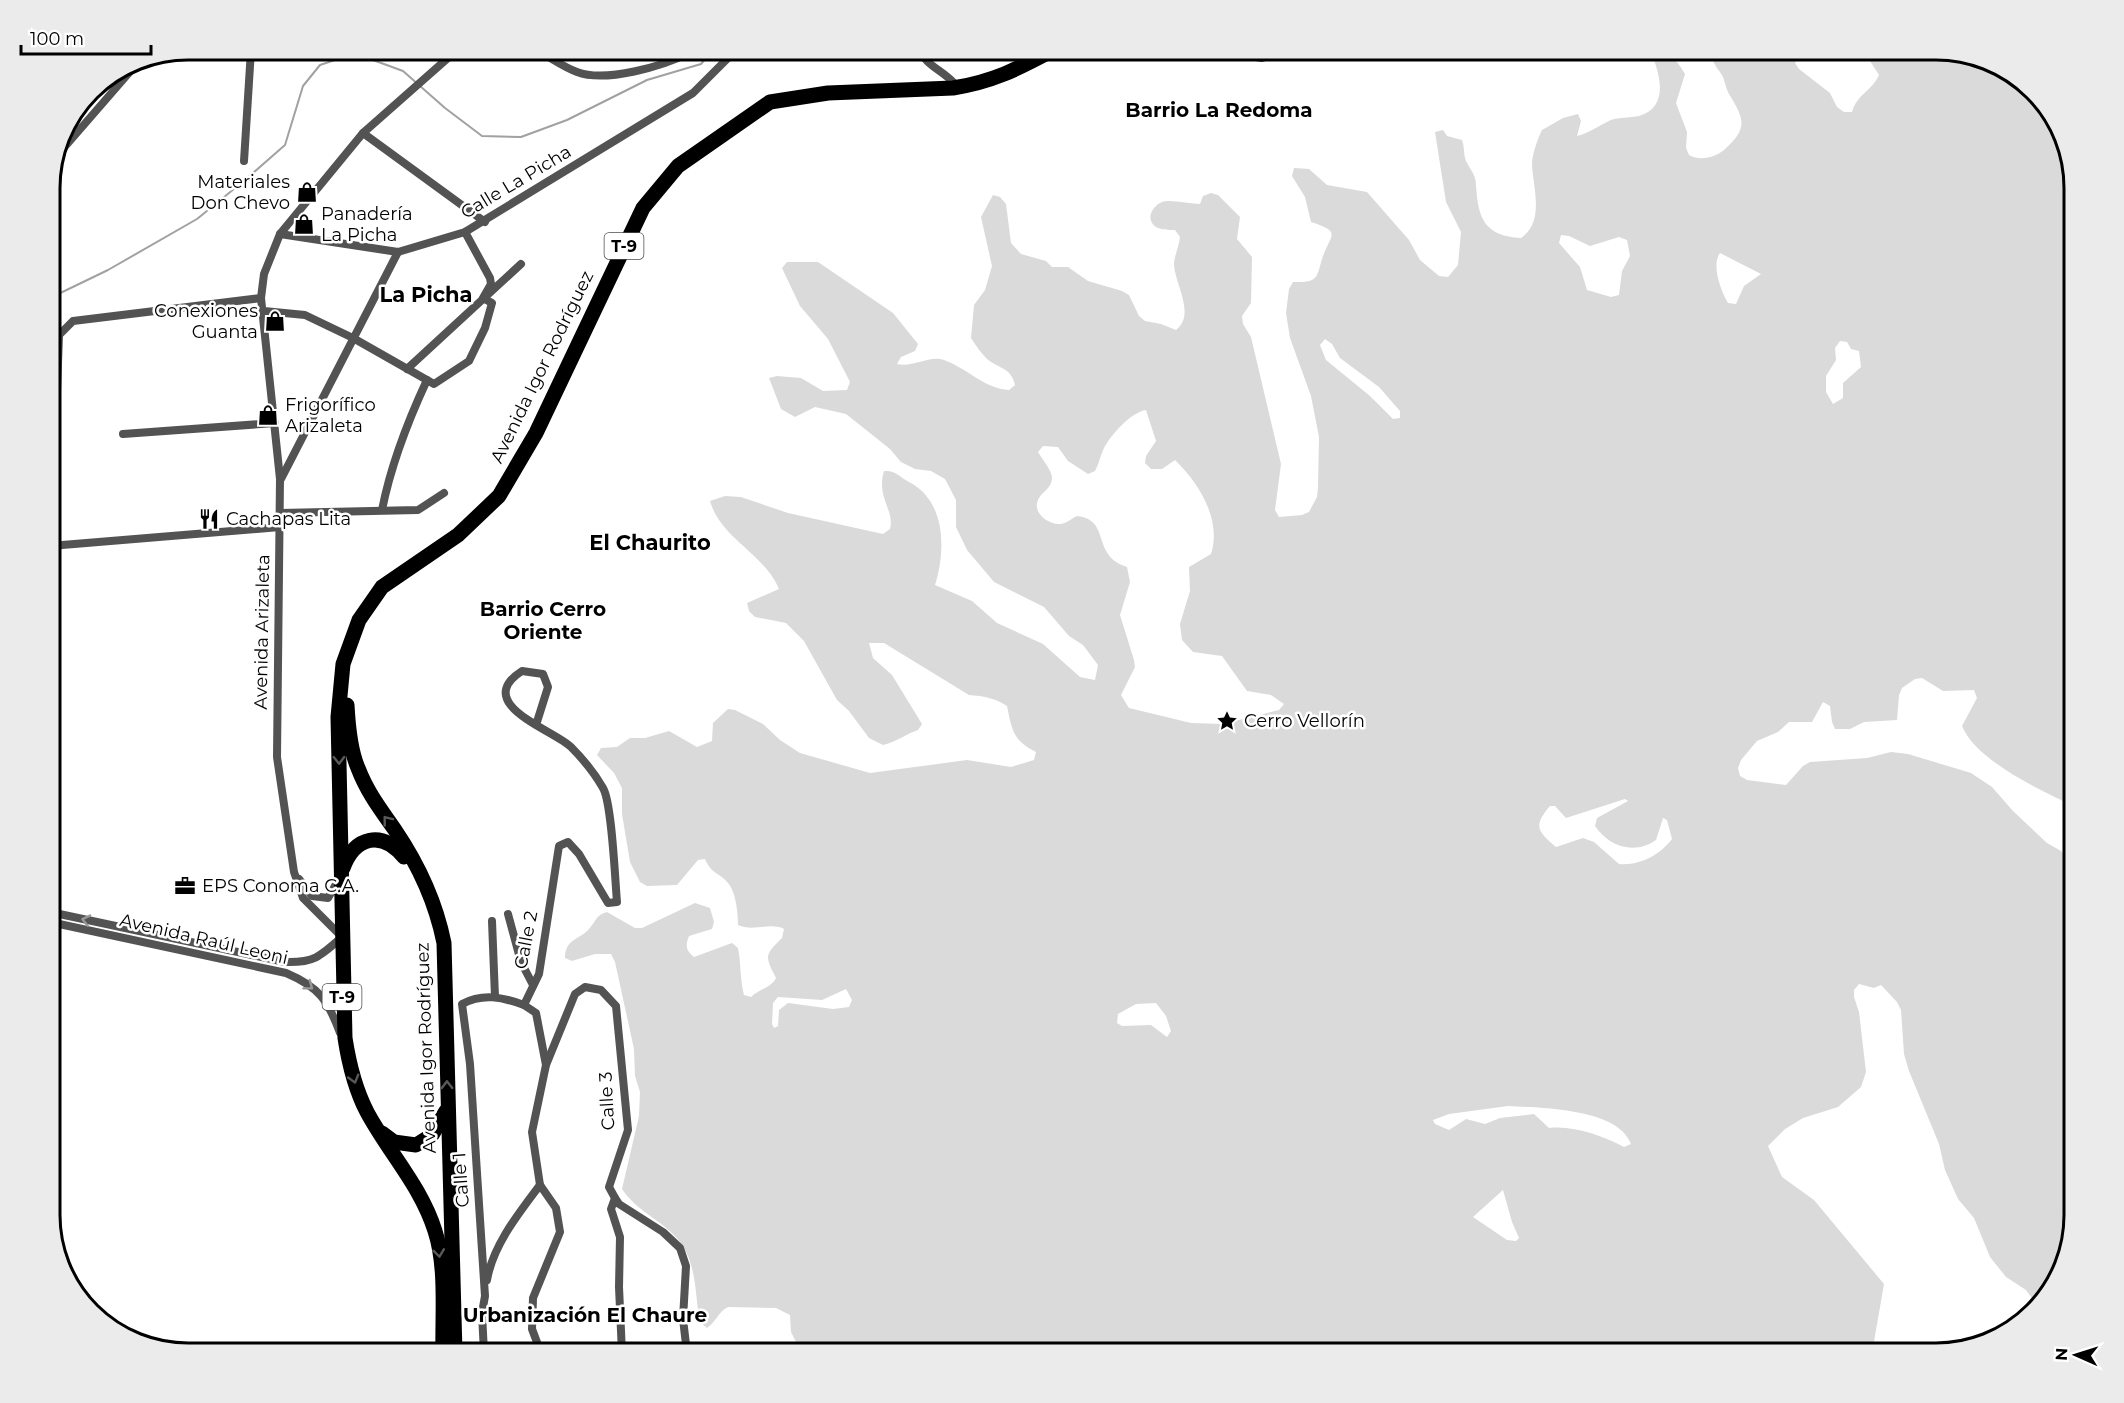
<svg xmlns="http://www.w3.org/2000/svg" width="2124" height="1403" viewBox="0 0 2124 1403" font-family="Montserrat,sans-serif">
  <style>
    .green { fill: #dadada; fill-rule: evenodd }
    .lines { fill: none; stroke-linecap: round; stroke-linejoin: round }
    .stream { stroke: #a1a1a1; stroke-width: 2 }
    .street { stroke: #535353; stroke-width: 8 }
    .highway { stroke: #000; stroke-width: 15 }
    .oneway { stroke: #595959 }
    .oneway2 { stroke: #989898 }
    .labels { text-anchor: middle; stroke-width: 5; stroke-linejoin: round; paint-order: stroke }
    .shield { fill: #fff; stroke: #4c4c4c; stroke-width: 1.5 }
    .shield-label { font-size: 16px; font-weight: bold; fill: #000 }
    .poi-label { font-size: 18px; fill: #000; stroke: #fff; text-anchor: start }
    .street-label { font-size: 18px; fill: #000; stroke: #fff }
    .neighbourhood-label { font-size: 20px; font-weight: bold; fill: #000; stroke: #fff }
    .quarter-label { font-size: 21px; font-weight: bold; fill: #000; stroke: #fff }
    .rim { fill: none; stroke: #000; stroke-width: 3 }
  </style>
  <rect width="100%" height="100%" fill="#fff"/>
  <path class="green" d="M1650 50C1667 50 1676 58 1685 74L1676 103 1687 132 1686 148 1689 155C1700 161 1714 158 1724 150 1748 128 1745 120 1729 94 1726 89 1725 82 1723 77 1720 71 1715 67 1713 60L1716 50H1801L1795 63 1799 69 1830 93 1837 107 1844 112H1852C1857 94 1872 91 1879 75L1863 50H1936L2013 73 2056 119 2074 188V806C2042 791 1976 761 1962 726L1977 698 1974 690 1943 691 1922 678 1915 679 1902 688 1899 695 1897 720 1864 722 1850 729H1835L1832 722 1830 706 1823 702 1812 722H1789L1778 732 1757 741 1741 760 1738 768 1740 776 1747 780 1786 785 1803 766 1810 762 1867 758 1891 752 1908 754 1971 773 1992 787 2013 811 2047 843 2061 851 2074 867V1215L2051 1292 2037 1305 2026 1290 2006 1277 1990 1257 1974 1218 1958 1199 1945 1170 1939 1144 1909 1071 1904 1054 1901 1010 1897 1002 1881 985 1874 988 1859 984 1854 990V997L1859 1012 1866 1072 1861 1087 1838 1107 1803 1118 1785 1129 1768 1146 1782 1177 1814 1200 1884 1284 1872 1353H796L798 1346 791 1332 790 1315 776 1308 728 1307C718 1312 716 1322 707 1328L700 1322C694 1292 698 1259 674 1235 657 1218 636 1210 622 1189L639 1116 640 1092 635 1076 634 1049 615 962 611 954H595L572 961 565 958C565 939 579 940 589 929 596 921 596 915 607 912L635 928H642L695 903 710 908 714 922 712 929 689 936C685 946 686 950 694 957L732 943 738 948C741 963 740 980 744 995L751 997C759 989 771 988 776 978 764 955 765 955 782 938L784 929C770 922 753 932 738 925 738 913 736 892 728 883 719 872 712 875 705 859L698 860 677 885 647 886 640 882 630 862 622 814V788L614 773 597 755 601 748 617 747 630 738H645L669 731 697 747 712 741 713 723 728 709 735 710 763 724 780 740 800 753 870 773 967 760 1011 767 1034 760 1036 752C1012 740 1012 729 1007 706 995 698 983 696 969 695L884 643H869L873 658 892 675 922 724 918 730C906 734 896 742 883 745L869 738 849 711 837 700 804 641 786 623 755 617 749 611 747 603 779 589C764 553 721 539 710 501L725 496 741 497 788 513 883 534 890 529C895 510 876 498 884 471 895 470 900 477 909 482 946 501 946 550 935 585L972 601 997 623 1043 644 1080 677 1095 680 1098 665 1083 645 1069 636 1044 607 994 582 967 550 956 527V500L945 479 931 471 915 469 901 462 890 449 846 414 815 407 795 417 781 409 769 378 777 376 801 378 823 391 847 390 850 382 828 339 800 306 782 268 787 262H818L893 313 918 344 915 351 901 357 897 364C913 368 929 355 944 360 967 368 985 389 1009 390L1015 385C1011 367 999 369 987 359 981 353 976 346 971 338L974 305 985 290 992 266 981 217 993 195 1000 197 1006 204 1011 243 1021 254 1046 261 1052 267H1068L1088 281 1122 291 1129 295 1139 316 1145 321 1161 324 1176 330C1196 315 1175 284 1174 265 1174 256 1179 247 1180 237L1175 230C1169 230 1162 230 1156 227 1145 220 1152 206 1162 202 1170 199 1190 204 1200 204L1203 196 1211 193 1218 195 1240 217 1237 239 1252 257 1251 303 1242 316 1243 324 1251 337 1281 464 1275 510 1279 517 1302 515 1309 512 1317 497 1318 487 1319 437 1311 396 1290 338 1286 313 1289 289 1293 282C1320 283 1316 277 1323 256 1331 234 1342 232 1311 222L1305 197 1292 176 1294 168 1309 169 1327 185 1367 192 1409 240 1420 260 1439 276 1448 277 1458 265 1461 232 1446 202 1435 132 1443 130 1447 136 1462 140C1465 148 1463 156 1467 163 1471 170 1476 176 1476 185 1478 218 1484 236 1521 238 1546 221 1532 185 1532 162 1533 152 1538 138 1542 130L1563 118 1578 114 1581 121 1577 136C1589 133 1600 125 1611 120 1620 117 1630 118 1639 116 1670 107 1660 73 1650 50ZM1561 235 1569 236 1590 246 1619 237 1627 240 1630 256 1622 271 1619 295 1611 297 1587 290 1580 267 1559 243ZM1720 253 1761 274 1744 286 1736 304 1728 303C1721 291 1711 265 1720 253ZM1325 339 1332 344 1340 358 1379 387 1400 411V418L1393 419 1370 396 1326 360 1320 345ZM1840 341 1847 342 1851 349 1859 351 1861 367 1843 383V398L1833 404 1826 392V376L1836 360 1835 348ZM1146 410 1156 441 1146 456 1145 463 1151 469H1162L1175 460C1199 483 1222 520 1211 554L1189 567 1190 591 1180 624 1182 640 1193 652 1222 656 1247 691 1271 695 1284 704 1279 710 1223 724 1191 723 1129 708 1121 695 1135 667 1134 660 1120 615 1130 582 1127 567C1090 555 1112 520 1077 516 1072 518 1066 524 1060 524 1049 525 1032 513 1038 500 1042 491 1052 489 1052 477 1051 469 1042 459 1038 452L1043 446 1058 447 1068 461 1088 474 1095 471C1099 464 1100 456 1104 448 1111 435 1131 412 1146 410ZM1625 799 1628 801 1597 818 1595 826C1609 847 1635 855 1656 840L1663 818 1667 820 1672 839C1660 855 1639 866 1619 864L1594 842 1583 838 1556 847C1537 831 1533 826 1550 806H1555L1566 818ZM846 989 852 1000 849 1007 833 1009 788 1003 779 1010 778 1026 774 1028 772 1024 773 1003 778 997 822 1000ZM1156 1003 1166 1016 1171 1031 1167 1037 1151 1025 1122 1026 1117 1023 1118 1014 1136 1004ZM1508 1106C1540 1108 1618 1108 1631 1144L1624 1147C1603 1136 1573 1125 1549 1128L1534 1114 1500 1118 1485 1124 1466 1119 1449 1130 1435 1124 1433 1120 1449 1114ZM1503 1190 1512 1222 1519 1238 1516 1241 1507 1240 1473 1217Z"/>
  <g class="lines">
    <path class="stream" d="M50 298 108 270 197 219 245 180 285 145 303 86 320 65 341 58 373 60 403 71 445 108 482 136 521 137 567 120 647 80 701 64 713 50"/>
    <g class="street">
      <path d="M536 50C550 57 563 67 577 72 606 83 663 66 689 53V50"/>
      <path d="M919 50C927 66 942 70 954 83L953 88"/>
      <path d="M1212 50 1262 58 1289 50"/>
      <path d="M63 132 112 76"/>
      <path d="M363 133 485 222"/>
      <path d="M55 158 141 59"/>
      <path d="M244 161 251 50"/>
      <path d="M280 234 398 252 465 232 693 93 736 50"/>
      <path d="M264 311 305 315 353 338 434 384 469 361 485 328 492 303 483 298 491 284 490 278 465 232"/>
      <path d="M407 369 521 264"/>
      <path d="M123 434 275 423"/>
      <path d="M281 479 398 252"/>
      <path d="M382 510C391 464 407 423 427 380"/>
      <path d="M280 513 418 510 444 493"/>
      <path d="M50 546 280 527"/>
      <path d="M50 588 59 335 73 321 261 298"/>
      <path d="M536 725 548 687 543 674 522 671C471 704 554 730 571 747 582 758 595 774 603 788 612 803 615 880 617 902L608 903 579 854 568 842 559 846 539 974 524 1005 536 1013 546 1065 532 1132 540 1185 556 1208 560 1232 533 1298 532 1329 541 1353"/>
      <path d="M299 879 312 896 328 898 339 879"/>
      <path d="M50 912 285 962C314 963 321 956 342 937L303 898 294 872 277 757 280 479 261 298 264 274 280 234 363 133 457 50"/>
      <path d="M508 914 521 962 533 985"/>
      <path d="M492 921 495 997"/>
      <path d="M50 922 286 973C319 987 328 1000 340 1033"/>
      <path d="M546 1065 575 994 585 987 601 990 616 1006 628 1130 609 1187 615 1198 611 1209 620 1237 619 1287 622 1353"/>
      <path d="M615 1198 619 1204 663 1232 680 1248 686 1266 683 1319 687 1353"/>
      <path d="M487 1280C493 1245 519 1213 540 1185"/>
      <path d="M484 1353 482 1313 485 1296 479 1204 470 1064 462 1004C483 993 502 997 524 1005"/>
    </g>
    <g class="highway">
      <path d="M347 705C348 724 350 750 358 768 367 792 381 810 395 830 418 864 436 903 444 943L455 1353"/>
      <path d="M343 868C355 836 382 830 404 857"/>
      <path d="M382 1133 394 1142 416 1145 432 1135 446 1111"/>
      <path d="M443 1353C442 1314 447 1268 435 1231 421 1186 389 1153 367 1112 355 1089 349 1064 345 1038L338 717 343 664 359 620 382 587 458 535 499 496 536 433 643 208 678 166 770 102 828 93 953 88C992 82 1018 69 1053 50"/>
    </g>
  </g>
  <defs><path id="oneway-chevron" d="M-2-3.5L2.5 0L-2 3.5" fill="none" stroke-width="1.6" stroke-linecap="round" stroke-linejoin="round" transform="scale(1.5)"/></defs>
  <g class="oneway">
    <use href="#oneway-chevron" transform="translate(339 760) rotate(89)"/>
    <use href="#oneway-chevron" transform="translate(387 820) rotate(-128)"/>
    <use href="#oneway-chevron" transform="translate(354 1079) rotate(74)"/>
    <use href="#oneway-chevron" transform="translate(447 1085) rotate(-91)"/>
    <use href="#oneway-chevron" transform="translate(439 1253) rotate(83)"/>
  </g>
  <g class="oneway2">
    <use href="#oneway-chevron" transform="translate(86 920) rotate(-167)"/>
    <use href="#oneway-chevron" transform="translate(309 986) rotate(37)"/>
  </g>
  <defs>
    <g id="shop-bare" transform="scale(1.62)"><path d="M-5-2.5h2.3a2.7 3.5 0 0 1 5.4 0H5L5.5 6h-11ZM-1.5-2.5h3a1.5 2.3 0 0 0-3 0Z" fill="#000" stroke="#fff" stroke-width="2.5" paint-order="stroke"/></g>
    <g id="restaurant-bare" transform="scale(1.62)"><path d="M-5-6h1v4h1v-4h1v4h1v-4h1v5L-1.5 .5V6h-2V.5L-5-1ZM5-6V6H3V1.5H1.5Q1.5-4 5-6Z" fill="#000" stroke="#fff" stroke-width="2.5" paint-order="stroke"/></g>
    <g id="sight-bare" transform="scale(1.62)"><path d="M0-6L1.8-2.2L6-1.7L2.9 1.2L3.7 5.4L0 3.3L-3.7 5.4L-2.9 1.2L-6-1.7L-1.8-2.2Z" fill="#000" stroke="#fff" stroke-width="2.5" paint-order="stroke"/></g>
    <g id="office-bare" transform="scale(1.62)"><path d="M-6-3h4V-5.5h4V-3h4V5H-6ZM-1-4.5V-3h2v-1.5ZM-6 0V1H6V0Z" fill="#000" stroke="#fff" stroke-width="2.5" paint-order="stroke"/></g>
  </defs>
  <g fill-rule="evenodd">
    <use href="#shop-bare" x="307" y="192"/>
    <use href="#shop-bare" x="304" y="224"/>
    <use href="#shop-bare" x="275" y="321"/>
    <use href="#shop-bare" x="268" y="415"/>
    <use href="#restaurant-bare" x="209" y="519"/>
    <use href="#sight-bare" x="1227" y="721"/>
    <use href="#office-bare" x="185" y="886"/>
  </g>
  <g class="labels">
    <g class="shield">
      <rect x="604.5" y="233" width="39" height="26" rx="4.5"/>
      <rect x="322.5" y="984" width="39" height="26" rx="4.5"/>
    </g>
    <g class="shield-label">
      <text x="624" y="252">T-9</text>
      <text x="342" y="1003">T-9</text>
    </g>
    <g class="poi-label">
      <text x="290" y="188" text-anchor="end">Materiales<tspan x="290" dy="21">Don Chevo</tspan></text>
      <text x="321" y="220">Panadería<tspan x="321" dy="21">La Picha</tspan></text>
      <text x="258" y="317" text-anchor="end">Conexiones<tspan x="258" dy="21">Guanta</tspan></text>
      <text x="285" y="411">Frigorífico<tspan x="285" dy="21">Arizaleta</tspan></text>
      <text x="226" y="525">Cachapas Lita</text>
      <text x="1244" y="727">Cerro Vellorín</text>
      <text x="202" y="892">EPS Conoma C.A.</text>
    </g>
    <g class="street-label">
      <text transform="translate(516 182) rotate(-31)" y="6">Calle La Picha</text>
      <text transform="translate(542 367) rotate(-64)" y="6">Avenida Igor Rodríguez</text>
      <text transform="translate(262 632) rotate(-89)" y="6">Avenida Arizaleta</text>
      <text transform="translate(204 939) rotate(13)" y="6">Avenida Raúl Leoni</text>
      <text transform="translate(526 940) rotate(-79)" y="6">Calle 2</text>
      <text transform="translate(426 1048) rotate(-92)" y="6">Avenida Igor Rodríguez</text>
      <text transform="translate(607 1101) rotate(-93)" y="6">Calle 3</text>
      <text transform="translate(461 1180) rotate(-94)" y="6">Calle 1</text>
    </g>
    <g class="neighbourhood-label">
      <text x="1219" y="117">Barrio La Redoma</text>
      <text x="543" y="616">Barrio Cerro<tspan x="543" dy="23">Oriente</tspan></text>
      <text x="585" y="1322">Urbanización El Chaure</text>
    </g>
    <g class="quarter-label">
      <text x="426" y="302">La Picha</text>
      <text x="650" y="550">El Chaurito</text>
    </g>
  </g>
  <path d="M0 0H2124V1403H0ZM188 60H1936A128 128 0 0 1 2064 188V1215A128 128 0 0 1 1936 1343H188A128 128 0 0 1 60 1215V188A128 128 0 0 1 188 60Z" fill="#ebebeb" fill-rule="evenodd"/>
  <path class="rim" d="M188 60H1936A128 128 0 0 1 2064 188V1215A128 128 0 0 1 1936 1343H188A128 128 0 0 1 60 1215V188A128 128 0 0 1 188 60Z"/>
  <g transform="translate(2076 1355) rotate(273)" stroke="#ffffff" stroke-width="4.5" paint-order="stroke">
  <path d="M0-4.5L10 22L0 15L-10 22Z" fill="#000000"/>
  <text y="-9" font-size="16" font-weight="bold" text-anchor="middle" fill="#000000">N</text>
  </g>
  <path d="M21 45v9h130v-9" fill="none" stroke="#000000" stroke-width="3"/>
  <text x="30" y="45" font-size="18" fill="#000000" stroke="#ffffff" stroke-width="4.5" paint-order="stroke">100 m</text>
</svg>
